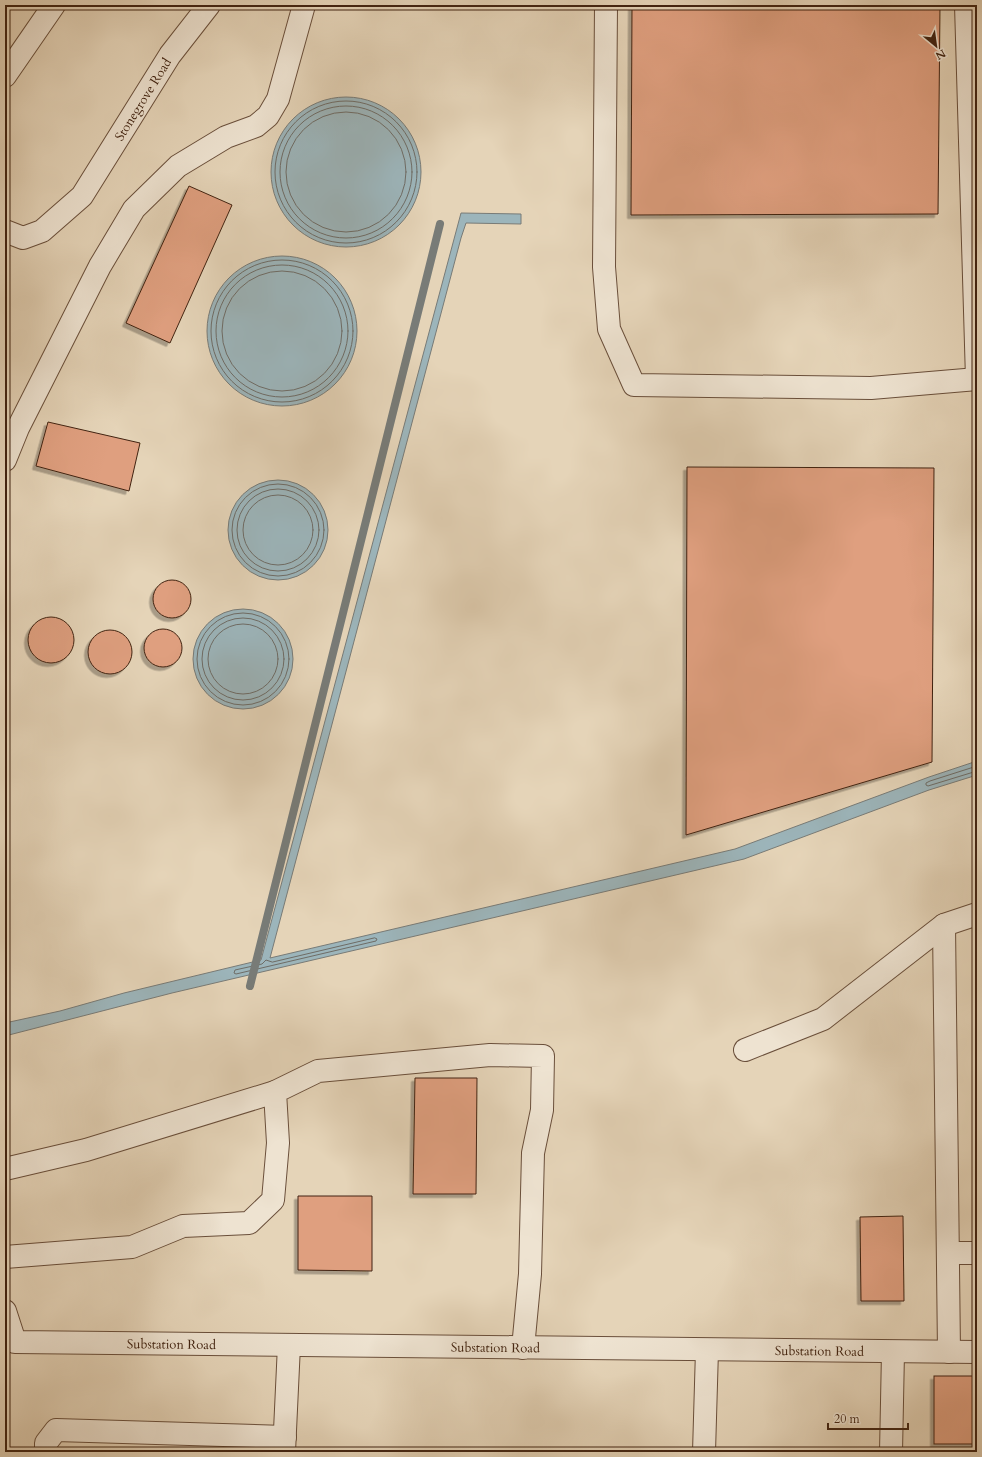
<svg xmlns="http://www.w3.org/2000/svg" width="982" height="1457" viewBox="0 0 982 1457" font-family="Cardo,serif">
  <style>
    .water { fill: #9cb5bb; stroke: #787b77 }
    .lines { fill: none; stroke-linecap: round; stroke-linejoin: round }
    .shore { stroke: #6e6c66; stroke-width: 1 }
    .stream { stroke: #787b77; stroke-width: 8 }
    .building { fill: #df9f7f; stroke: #412311; filter: url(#shadow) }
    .minor-casing { stroke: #6a4f3b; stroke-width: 24 }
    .minor { stroke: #eee3d1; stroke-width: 22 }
    .labels { text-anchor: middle; stroke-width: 4; stroke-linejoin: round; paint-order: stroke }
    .street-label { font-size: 13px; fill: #412311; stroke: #eee3d1 }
  </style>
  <defs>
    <filter id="shadow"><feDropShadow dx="-3.5" dy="3.5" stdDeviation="0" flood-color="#0004"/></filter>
  </defs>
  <rect width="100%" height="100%" fill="#e5d4b8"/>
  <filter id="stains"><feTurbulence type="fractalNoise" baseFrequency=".005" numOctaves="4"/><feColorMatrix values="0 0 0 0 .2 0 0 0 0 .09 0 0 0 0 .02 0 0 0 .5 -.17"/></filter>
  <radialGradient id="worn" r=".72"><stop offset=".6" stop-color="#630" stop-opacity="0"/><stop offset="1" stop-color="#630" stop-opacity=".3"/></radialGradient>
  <g class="water">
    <circle cx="346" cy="172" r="75"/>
    <path d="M461 213 521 214V224L466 223 461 238 270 958 735 849 929 777 977 761V775L929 790 744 859 172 993 5 1036V1023L60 1011 124 993 261 960Z"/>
    <circle cx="282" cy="331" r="75"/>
    <circle cx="278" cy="530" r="50"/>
    <circle cx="243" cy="659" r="50"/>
  </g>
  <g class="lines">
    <g class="shore">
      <circle cx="346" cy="172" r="71"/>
      <circle cx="346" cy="172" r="66"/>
      <circle cx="346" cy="172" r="60"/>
      <circle cx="282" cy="331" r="71"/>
      <circle cx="282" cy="331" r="66"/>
      <circle cx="282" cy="331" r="60"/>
      <circle cx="278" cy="530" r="46"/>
      <circle cx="278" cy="530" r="41"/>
      <circle cx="278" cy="530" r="35"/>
      <circle cx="243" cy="659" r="46"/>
      <circle cx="243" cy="659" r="41"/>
      <circle cx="243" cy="659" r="35"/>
      <path d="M977 766 930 781 926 783V785L928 786 977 771"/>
      <path d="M375 938 377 939 376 941 236 974 234 973 235 970 262 964 266 960 272 962Z"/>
    </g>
    <path class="stream" d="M250 986 440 224"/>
  </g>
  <g class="building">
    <path d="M632 5H940L938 214 631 215Z"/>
    <path d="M189 186 232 205 170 343 126 323Z"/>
    <path d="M48 422 140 443 129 491 36 466Z"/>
    <path d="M687 467 934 468 932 762 686 835Z"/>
    <circle cx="172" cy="599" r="19"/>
    <circle cx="51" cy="640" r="23"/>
    <circle cx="163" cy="648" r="19"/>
    <circle cx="110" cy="652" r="22"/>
    <path d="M415 1078H477L476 1194H413Z"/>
    <path d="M298 1196H372V1271L298 1270Z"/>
    <path d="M903 1216 904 1301H861L860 1217Z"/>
    <rect x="934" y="1376" width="43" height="68"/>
  </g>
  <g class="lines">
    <g class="minor-casing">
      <g id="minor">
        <path d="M606 5 604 267 609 329 634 385 871 388 977 379"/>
        <path d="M966 5 977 379"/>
        <path d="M5 76 54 5"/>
        <path id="s1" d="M5 231 23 238 42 231 82 196 170 55 209 5"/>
        <path d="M5 460 18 428 100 266 134 209 178 166 226 137 256 126 268 116 278 99 304 5"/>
        <path d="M745 1050 823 1019 944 925"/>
        <path d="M5 1169 86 1150 275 1092"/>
        <path d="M948 1253H977"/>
        <path d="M5 1257 132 1247 183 1226 249 1223 273 1200 278 1143 275 1092 318 1071 490 1055 543 1056 542 1110 533 1153 530 1274 523 1348"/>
        <path id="s2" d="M5 1311 15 1342 977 1352"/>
        <path d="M949 1352 944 925 977 914"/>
        <path d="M46 1452V1443L56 1430 285 1437"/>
        <path d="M284 1452 289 1345"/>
        <path d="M704 1452 707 1350"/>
        <path d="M891 1452 893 1352"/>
      </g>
    </g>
    <use href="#minor" class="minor"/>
  </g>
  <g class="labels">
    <g class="street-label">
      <text dy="5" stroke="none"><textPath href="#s1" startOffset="207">Stonegrove Road</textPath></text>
      <text dy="5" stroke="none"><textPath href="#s2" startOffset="189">Substation Road</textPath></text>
      <text dy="5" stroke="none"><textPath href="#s2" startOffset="513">Substation Road</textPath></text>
      <text dy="5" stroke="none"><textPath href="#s2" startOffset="837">Substation Road</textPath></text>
    </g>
  </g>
  <rect width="982" height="1457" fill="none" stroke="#e5d4b8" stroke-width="20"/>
  <rect x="6" y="6" width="970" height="1445" fill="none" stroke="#412311" stroke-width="2"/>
  <rect x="10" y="10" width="962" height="1437" fill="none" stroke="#412311"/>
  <g transform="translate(936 46) rotate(151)" stroke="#eee3d1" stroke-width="3" paint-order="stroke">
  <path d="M0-3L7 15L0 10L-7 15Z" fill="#412311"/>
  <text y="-6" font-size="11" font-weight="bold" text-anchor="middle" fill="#412311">N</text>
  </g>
  <path d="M828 1423v6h80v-6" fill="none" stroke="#412311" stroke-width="2"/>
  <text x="834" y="1423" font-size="12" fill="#412311" stroke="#eee3d1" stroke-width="3" paint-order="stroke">20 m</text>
  <rect width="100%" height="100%" filter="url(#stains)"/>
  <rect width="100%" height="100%" fill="url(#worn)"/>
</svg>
